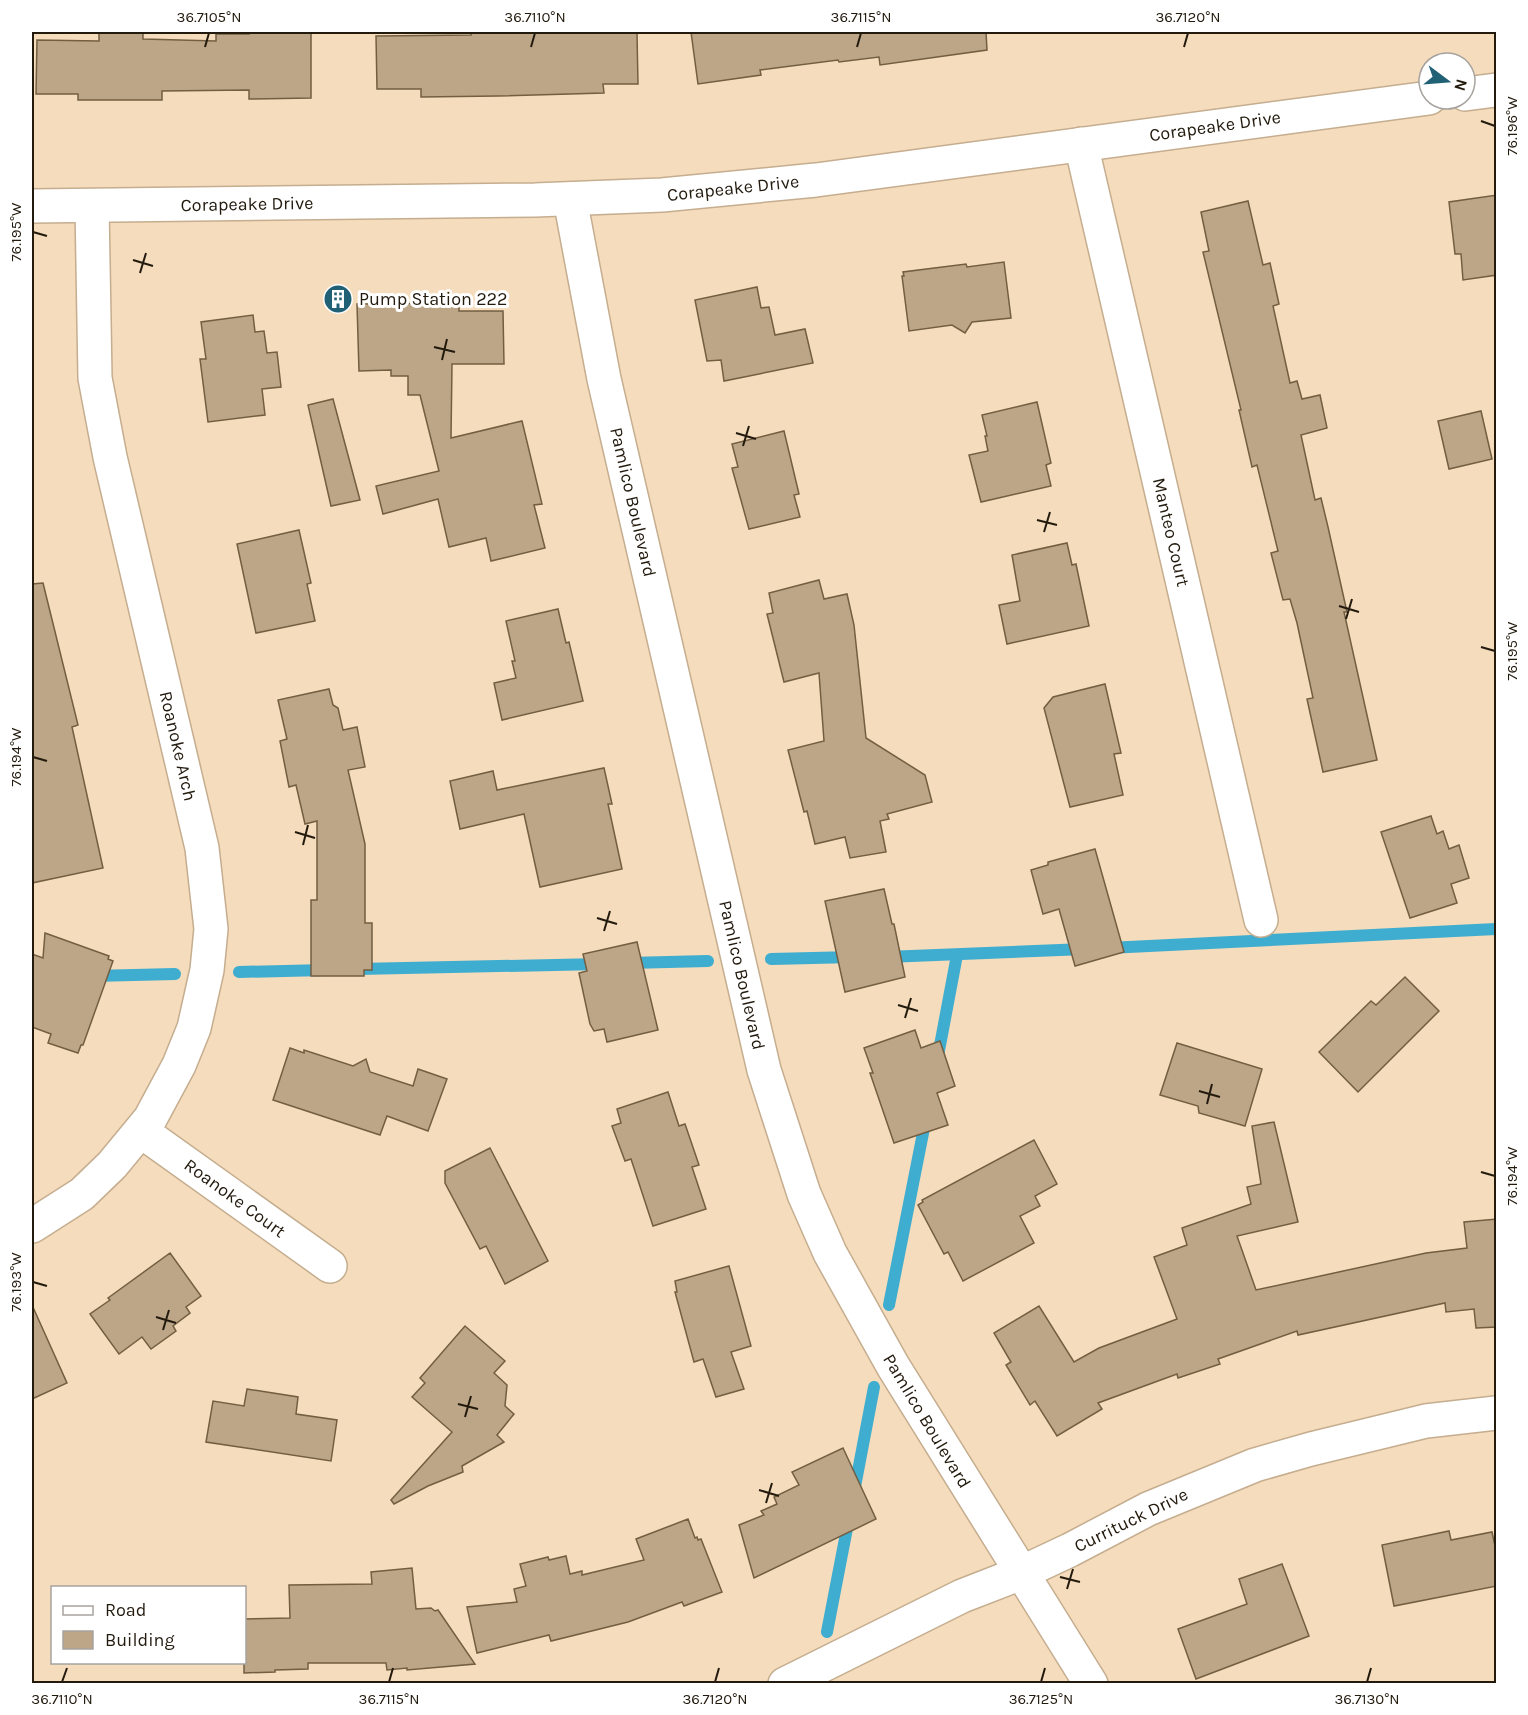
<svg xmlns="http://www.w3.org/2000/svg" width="1528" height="1715" viewBox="0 0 1528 1715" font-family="Karla,sans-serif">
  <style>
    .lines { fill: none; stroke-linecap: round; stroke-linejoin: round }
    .stream { stroke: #3fadd0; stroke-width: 12 }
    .building { fill: #bda688; stroke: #735e41; stroke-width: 1.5 }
    .minor-casing { stroke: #c5ad8f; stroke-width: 36 }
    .minor { stroke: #fff; stroke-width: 33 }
    .ticks { fill: none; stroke: #231a0e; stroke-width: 2 }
    .labels { text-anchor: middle; stroke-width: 6; stroke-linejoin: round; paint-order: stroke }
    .street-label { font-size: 18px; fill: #231a0e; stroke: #fff }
    .poi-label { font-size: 18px; fill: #231a0e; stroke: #fff; text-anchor: start }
    .neatline { fill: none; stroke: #231a0e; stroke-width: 2 }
    .ticks-label { font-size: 15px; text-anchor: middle; fill: #231a0e }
  </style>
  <rect width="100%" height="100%" fill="#f4dcbc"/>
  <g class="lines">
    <g class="stream">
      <path d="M1108 948 1496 929"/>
      <path d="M886 957 1085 949"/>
      <path d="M771 959 854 957"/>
      <path d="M628 963 708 961"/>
      <path d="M358 969 601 964"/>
      <path d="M239 972 325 970"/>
      <path d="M92 976 175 974"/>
      <path d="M938 1056 957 955"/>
      <path d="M889 1305 926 1118"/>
      <path d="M854 1492 874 1387"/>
      <path d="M827 1632 849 1518"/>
    </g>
  </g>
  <g class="building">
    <path d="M99 32H143V39L216 41V34H249L252 32H311V98L249 99V90L162 91V100H78V94H36L37 40 99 41Z"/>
    <path d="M471 32 637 33 638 84H603L604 93 498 96 421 97V89H377L376 36 471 35Z"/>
    <path d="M691 32H986L987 50 880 65 879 57 839 62 838 60 760 70 761 75 698 84Z"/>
    <path d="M1497 195V275L1463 280 1461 254H1455L1449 202Z"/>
    <path d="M1248 201 1263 265 1270 263 1279 304 1273 306 1290 383 1297 381 1302 399 1320 395 1327 428 1301 435 1315 500 1321 498 1328 527 1347 612H1344L1377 760 1323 772 1307 699 1313 698 1297 623 1290 599 1283 600 1271 553 1278 551 1257 465 1252 467 1239 410H1241L1203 252 1209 251 1201 212Z"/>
    <path d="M1004 262 1011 318 972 322 965 333 952 325 909 331 902 276H904L903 272 966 264 967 267Z"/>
    <path d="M757 287 761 308 769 307 775 335 805 329 813 363 724 381 721 360 707 361 695 300Z"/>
    <path d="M459 303V311H503L504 364H452L451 438 522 421 542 504 534 505 545 548 491 561 486 538 449 547 438 499 383 514 376 486 439 471 420 395H408V376H391V370L359 371 357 304Z"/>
    <path d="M253 315 255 332 264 331 267 353 277 352 281 387 262 389 265 415 208 422 200 359H206L201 322Z"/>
    <path d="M333 399 360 500 331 506 308 405Z"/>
    <path d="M1037 402 1051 463 1046 465 1051 486 981 502 969 455 988 451 985 436H987L982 415Z"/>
    <path d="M1481 411 1492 459 1449 469 1438 421Z"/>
    <path d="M784 431 799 494 794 495 800 517 749 529 732 468 738 467 732 444Z"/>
    <path d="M299 530 311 583 307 584 315 621 256 633 237 544Z"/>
    <path d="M1067 543 1072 565 1076 564 1089 626 1007 644 999 605 1020 601 1012 555Z"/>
    <path d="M819 580 824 599 847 594 854 625 866 738 925 775 932 802 887 814 889 819 880 821 886 852 850 858 845 837 815 844 807 811 804 812 788 750 824 741 819 673 784 682 767 614 773 613 769 593Z"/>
    <path d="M43 583 78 725 72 727 103 868 32 883V584Z"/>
    <path d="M558 609 566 643 569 642 583 701 502 720 494 683 516 678 512 661H515L506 621Z"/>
    <path d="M1105 684 1121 753 1114 754 1123 795 1070 807 1044 708 1053 697Z"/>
    <path d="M329 689 333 705 338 708 343 730 357 727 365 767 348 770 365 844V923H372V970H364V976H311V900H317V821L305 824 296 785 289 787 280 741 287 739 278 700Z"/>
    <path d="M604 768 612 804H608L622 869 540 887 524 814 460 829 450 781 493 771 497 790Z"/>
    <path d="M1431 816 1437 834 1443 831 1449 849 1459 845 1469 878 1451 884 1457 903 1410 918 1381 832Z"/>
    <path d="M1095 849 1124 952 1075 966 1059 909 1043 914 1031 870 1048 865V862Z"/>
    <path d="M884 889 892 924H894L905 977 845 992 825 901Z"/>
    <path d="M45 933 109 956 108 959 113 961 83 1045H81L78 1053 48 1043 51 1034 32 1027V954L43 958Z"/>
    <path d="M637 942 658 1030 607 1042 604 1029 594 1031 590 1024 579 973 587 971 583 954Z"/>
    <path d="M1405 977 1439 1011 1358 1092 1319 1052 1371 1001 1376 1005Z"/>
    <path d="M915 1030 921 1048 940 1041 955 1086 937 1093 948 1125 894 1143 870 1073H873L864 1048Z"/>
    <path d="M1177 1043 1262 1069 1245 1126 1199 1113 1198 1106 1160 1095Z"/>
    <path d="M290 1048 304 1053V1050L353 1066 366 1059 370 1072 413 1086 418 1069 447 1079 428 1131 387 1116 380 1135 273 1100Z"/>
    <path d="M668 1092 679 1126 685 1124 699 1165 692 1167 706 1209 653 1226 631 1159 625 1161 612 1126 621 1123 617 1109Z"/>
    <path d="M1274 1122 1298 1222 1237 1236 1256 1290 1426 1253 1467 1248 1464 1222 1497 1219V1327L1476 1328 1474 1309 1446 1312 1445 1303 1298 1335 1297 1331 1218 1359 1220 1364 1178 1378 1177 1374 1098 1403 1102 1409 1057 1436 1035 1401 1030 1405 1006 1365 1011 1362 994 1333 1039 1306 1074 1362 1099 1348 1177 1319 1154 1257 1187 1245 1182 1228 1251 1204 1247 1187 1261 1184 1252 1126Z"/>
    <path d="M1034 1140 1057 1184 1035 1196 1040 1206 1020 1216 1034 1243 963 1281 948 1252 944 1254 918 1205 923 1202 922 1200Z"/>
    <path d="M490 1148 548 1261 505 1284 486 1246 480 1249 445 1183V1171Z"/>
    <path d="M170 1253 201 1296 186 1307 190 1313 173 1326 176 1331 151 1349 142 1337 119 1354 90 1314 110 1300 108 1298Z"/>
    <path d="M729 1266 751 1346 731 1352 744 1389 716 1397 703 1359 694 1362 675 1292H677L675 1281Z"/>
    <path d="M32 1305 67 1383 32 1399Z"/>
    <path d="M465 1326 505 1361 494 1373 507 1385 505 1406 514 1414 497 1435 504 1442 462 1466 463 1472 428 1486 394 1504 391 1500 452 1432 412 1397 425 1383 420 1378Z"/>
    <path d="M247 1389 298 1397 296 1414 337 1420 331 1461 206 1442 213 1401 244 1406Z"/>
    <path d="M843 1448 876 1519 754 1578 739 1525 764 1515 761 1511 777 1504 774 1497 799 1485 792 1472Z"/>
    <path d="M688 1519 695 1538 697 1537 698 1540 701 1539 722 1592 684 1606 682 1602 628 1622 551 1641 549 1635 477 1653 467 1607 517 1602 514 1589 526 1586 520 1564 548 1557 549 1560 566 1556 570 1574 582 1571V1575L644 1560 636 1539Z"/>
    <path d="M1449 1531 1451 1540 1492 1532 1497 1555V1586L1394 1606 1382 1545Z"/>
    <path d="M1282 1564 1309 1636 1196 1679 1178 1629 1247 1604 1239 1579Z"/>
    <path d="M412 1568 416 1609 431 1608 435 1611 438 1610 475 1664 407 1670V1668L387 1670 386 1663H308V1669L275 1670V1672L244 1673V1619L290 1618 289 1585 372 1584 371 1572Z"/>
  </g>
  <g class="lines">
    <g class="minor-casing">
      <g id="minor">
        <path d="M1465 94 1496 90"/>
        <path d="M1081 144 1261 920"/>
        <path d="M570 199 604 379 764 1070 804 1194 830 1253 893 1366 1091 1684"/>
        <path d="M32 206 535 200 662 195 816 180 1429 98"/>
        <path d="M141 1131 330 1266"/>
        <path d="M32 1226 82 1194 112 1165 150 1119 179 1065 194 1028 207 970 211 929 202 848 110 457 95 378 92 206"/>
        <path d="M785 1684 962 1596 1021 1573 1070 1550 1148 1509 1255 1465 1311 1449 1426 1421 1496 1413"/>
      </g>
    </g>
    <use href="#minor" class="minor"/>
  </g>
  <path class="ticks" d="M205 47 209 33M531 47 535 33M857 47 861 33M1184 47 1188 33M1481 121 1495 126M33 232 47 236M133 260 153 266M140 273 146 253M434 347 455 352M442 360 447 339M736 433 756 439M743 446 749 426M1037 520 1057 525M1044 532 1050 512M1339 606 1359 612M1346 619 1352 599M1481 647 1495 651M33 757 47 761M295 832 315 838M303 845 308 825M597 918 617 924M604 931 610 911M898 1005 918 1011M905 1018 911 998M1199 1091 1220 1097M1207 1104 1212 1084M1481 1172 1495 1176M33 1282 47 1286M156 1317 176 1323M163 1330 169 1310M458 1404 478 1409M465 1417 471 1396M759 1490 779 1496M766 1503 772 1483M1060 1577 1080 1582M1067 1589 1073 1569M62 1682 67 1668M389 1682 393 1668M715 1682 719 1668M1041 1682 1045 1668M1367 1682 1371 1668"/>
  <defs>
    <g id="building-disc" transform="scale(1.5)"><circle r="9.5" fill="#206176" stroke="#fff"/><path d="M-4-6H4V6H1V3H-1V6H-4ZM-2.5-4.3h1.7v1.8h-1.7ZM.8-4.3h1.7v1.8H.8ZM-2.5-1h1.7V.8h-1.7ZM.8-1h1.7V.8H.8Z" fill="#fff"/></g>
  </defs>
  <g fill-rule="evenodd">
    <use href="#building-disc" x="338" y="299"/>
  </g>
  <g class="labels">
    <g class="street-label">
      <text transform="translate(1215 126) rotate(-8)" y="6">Corapeake Drive</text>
      <text transform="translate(733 188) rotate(-6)" y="6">Corapeake Drive</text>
      <text transform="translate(247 204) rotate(-1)" y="6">Corapeake Drive</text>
      <text transform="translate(633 502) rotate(77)" y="6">Pamlico Boulevard</text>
      <text transform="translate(1171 532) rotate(77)" y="6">Manteo Court</text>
      <text transform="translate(178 746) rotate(77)" y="6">Roanoke Arch</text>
      <text transform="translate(742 975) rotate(77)" y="6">Pamlico Boulevard</text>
      <text transform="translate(235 1198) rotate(36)" y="6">Roanoke Court</text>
      <text transform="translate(927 1421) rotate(59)" y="6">Pamlico Boulevard</text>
      <text transform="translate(1131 1520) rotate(-26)" y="6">Currituck Drive</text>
    </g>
    <g class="poi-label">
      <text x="359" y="305">Pump Station 222</text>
    </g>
  </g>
  <rect width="1528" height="1715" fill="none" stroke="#ffffff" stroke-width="66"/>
  <rect x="51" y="1586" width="195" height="78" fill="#ffffff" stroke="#a7a39f" stroke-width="1.5"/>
  <rect x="63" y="1606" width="30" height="9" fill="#ffffff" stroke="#a7a39f" stroke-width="1.5"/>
  <text x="105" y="1616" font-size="18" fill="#231a0e">Road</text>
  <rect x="63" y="1631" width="30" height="18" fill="#bda688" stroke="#a7a39f" stroke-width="1.5"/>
  <text x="105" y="1646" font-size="18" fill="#231a0e">Building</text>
  <g transform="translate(1447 81) rotate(106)"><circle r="28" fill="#ffffff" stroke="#a7a39f" stroke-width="1.5"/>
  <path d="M0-4.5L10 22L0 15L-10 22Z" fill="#206176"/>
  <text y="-9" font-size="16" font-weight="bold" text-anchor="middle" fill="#231a0e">N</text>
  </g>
  <rect x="33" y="33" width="1462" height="1649" class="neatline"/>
  <g class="ticks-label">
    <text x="209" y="22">36.7105°N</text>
    <text x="535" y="22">36.7110°N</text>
    <text x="861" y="22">36.7115°N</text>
    <text x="1188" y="22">36.7120°N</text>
    <text transform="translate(1512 126) rotate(-90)" y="5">76.196°W</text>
    <text transform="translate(16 232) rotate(-90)" y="5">76.195°W</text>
    <text transform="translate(1512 651) rotate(-90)" y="5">76.195°W</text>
    <text transform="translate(16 757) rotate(-90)" y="5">76.194°W</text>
    <text transform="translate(1512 1176) rotate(-90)" y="5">76.194°W</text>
    <text transform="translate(16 1282) rotate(-90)" y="5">76.193°W</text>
    <text x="62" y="1704">36.7110°N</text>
    <text x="389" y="1704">36.7115°N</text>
    <text x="715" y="1704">36.7120°N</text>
    <text x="1041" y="1704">36.7125°N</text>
    <text x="1367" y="1704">36.7130°N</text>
  </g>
</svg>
